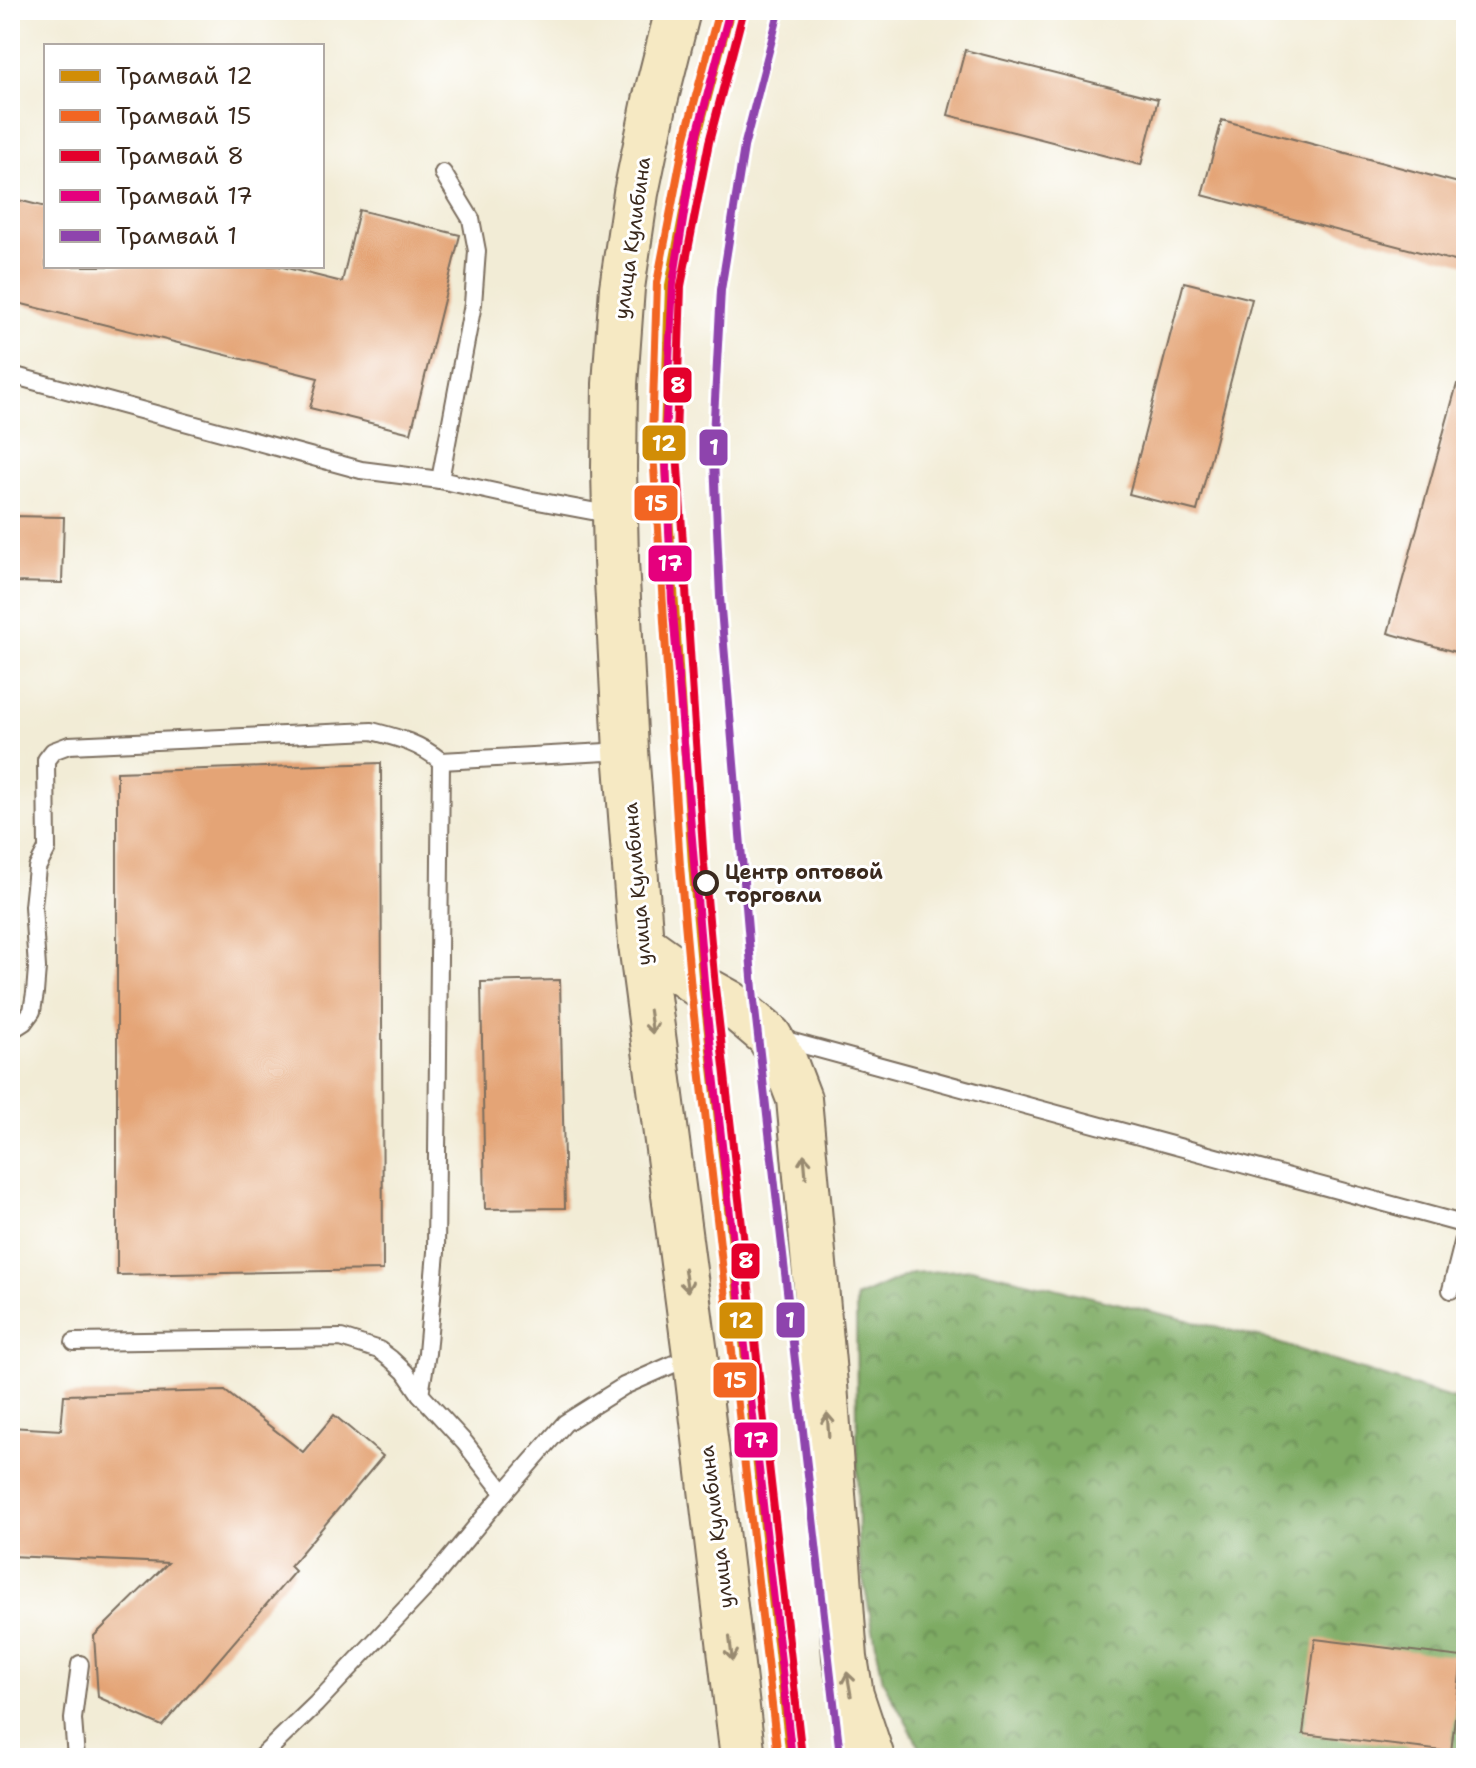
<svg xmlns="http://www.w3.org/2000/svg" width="1476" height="1768" viewBox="0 0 1476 1768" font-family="'Shantell Sans',sans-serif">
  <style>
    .forest { fill: url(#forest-crowns); stroke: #5c6a41; stroke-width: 2 }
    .building { fill: #e4a476 }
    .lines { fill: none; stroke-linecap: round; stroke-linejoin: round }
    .lane-casing { stroke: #7b6e5e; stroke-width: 20 }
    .secondary-casing { stroke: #7b6e5e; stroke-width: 48 }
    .lane { stroke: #fff; stroke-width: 16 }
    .secondary { stroke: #f6e9c3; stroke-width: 44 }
    .tram-1-casing { stroke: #fff; stroke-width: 14 }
    .tram-2-casing { stroke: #fff; stroke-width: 14 }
    .tram-3-casing { stroke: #fff; stroke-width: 14 }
    .tram-4-casing { stroke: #fff; stroke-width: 14 }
    .tram-5-casing { stroke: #fff; stroke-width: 14 }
    .tram-1 { stroke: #d18d06; stroke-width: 8 }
    .tram-2 { stroke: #f26522; stroke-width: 8 }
    .tram-3 { stroke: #e4002b; stroke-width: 8 }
    .tram-4 { stroke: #e5007d; stroke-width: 8 }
    .tram-5 { stroke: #8e44ad; stroke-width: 8 }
    .oneway { stroke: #988a70 }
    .stop-dot { fill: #fff; stroke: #3b2a1e; stroke-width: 4 }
    .labels { text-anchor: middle; stroke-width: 6; stroke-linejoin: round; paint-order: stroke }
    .street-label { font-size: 20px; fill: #3b2a1e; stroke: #fff }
    .stop-label { font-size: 20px; font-weight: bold; fill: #3b2a1e; stroke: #fff; text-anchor: start }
    .line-badge { stroke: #fff; stroke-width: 3 }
    .badge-label { font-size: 22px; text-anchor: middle; font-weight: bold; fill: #fff }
  </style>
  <defs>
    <pattern id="forest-crowns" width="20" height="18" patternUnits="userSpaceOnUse" patternTransform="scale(2)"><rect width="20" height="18" fill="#7eab64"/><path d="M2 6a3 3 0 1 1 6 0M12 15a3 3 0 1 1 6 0" fill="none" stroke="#688b52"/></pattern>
  </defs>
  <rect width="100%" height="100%" fill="#fff"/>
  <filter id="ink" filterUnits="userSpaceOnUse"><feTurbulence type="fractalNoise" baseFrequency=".0125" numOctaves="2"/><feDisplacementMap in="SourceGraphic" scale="16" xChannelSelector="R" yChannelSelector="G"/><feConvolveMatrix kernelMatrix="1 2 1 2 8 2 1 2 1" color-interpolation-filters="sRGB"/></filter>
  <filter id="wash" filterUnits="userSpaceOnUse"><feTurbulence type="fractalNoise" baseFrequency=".006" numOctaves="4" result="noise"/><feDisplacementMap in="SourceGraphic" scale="32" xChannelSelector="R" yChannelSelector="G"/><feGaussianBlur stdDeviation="1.8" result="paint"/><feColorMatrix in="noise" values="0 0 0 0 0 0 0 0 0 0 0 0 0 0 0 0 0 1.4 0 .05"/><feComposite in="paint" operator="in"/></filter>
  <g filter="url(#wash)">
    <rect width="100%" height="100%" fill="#f2ecd6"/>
    <path class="forest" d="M975 1269 1262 1338 1466 1403V1758H926L883 1681 858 1552 856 1298 912 1273Z"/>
    <g id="blocks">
      <g class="building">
        <path d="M965 50 1158 99 1141 165 948 115Z"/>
        <path d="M1222 120 1466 185V264L1202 195Z"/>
        <path d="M10 198 46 207V266H279L342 282 359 210 460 235 411 433 310 408 318 378 10 301Z"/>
        <path d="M1184 282 1252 299 1197 511 1129 494Z"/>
        <path d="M1457 384 1466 385V655L1388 633Z"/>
        <path d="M10 516 64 517 62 583 10 582Z"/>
        <path d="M381 763 383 1270 117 1275V772Z"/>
        <path d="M560 980 565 1208 485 1209 481 982Z"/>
        <path d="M225 1391 303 1452 334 1415 383 1456 290 1566 295 1571 162 1726 98 1697 94 1636 168 1563 10 1556V1427L61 1430 64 1395Z"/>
        <path d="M1315 1639 1462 1657 1451 1752 1303 1734Z"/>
      </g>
    </g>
  </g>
  <g filter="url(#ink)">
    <use href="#blocks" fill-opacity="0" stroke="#7b6e5e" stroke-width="2"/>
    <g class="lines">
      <g class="lane-casing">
        <g id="lane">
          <path d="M19 377 361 470 440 480 527 499 613 515"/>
          <path d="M440 480 473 304 477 251 471 219 443 173"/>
          <path d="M10 1031 24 1022 32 1011 35 993 37 968 33 906 37 868 47 849 46 760 53 751 69 745 372 731C399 738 419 743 441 761L625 751"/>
          <path d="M778 1038 1466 1225"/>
          <path d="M1451 1290 1466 1231"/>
          <path d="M74 1342 341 1338 379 1350 391 1359 405 1372 420 1394 465 1443 504 1493"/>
          <path d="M420 1394 427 1353 436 1252 441 761"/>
          <path d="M76 1758 73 1719 80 1664"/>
          <path d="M260 1758 316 1704 427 1586 504 1493 565 1423 624 1386 694 1355"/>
        </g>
      </g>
      <g class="secondary-casing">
        <g id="secondary">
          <path d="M678 10 655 101 636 193 622 288 615 384 614 468 616 561 626 751 641 944 695 1354 743 1758"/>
          <path d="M641 944 703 988 730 1003 769 1036 786 1065 799 1099 825 1385 845 1658 851 1695 872 1758"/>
        </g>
      </g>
      <use href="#lane" class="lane"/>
      <use href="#secondary" class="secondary"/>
      <g class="tram-1-casing">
        <path id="tram-1" d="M731 10 697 139 669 285 664 437 692 865 703 988 790 1758"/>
      </g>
      <g class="tram-2-casing">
        <path id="tram-2" d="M719 10 685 137 657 283 652 437 680 866 691 989 778 1758"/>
      </g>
      <g class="tram-3-casing">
        <path id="tram-3" d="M743 13 709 142 681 286 676 437 704 864 715 987 802 1757"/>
      </g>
      <g class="tram-4-casing">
        <path id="tram-4" d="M730 10 696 138 673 283 665 437 672 601 706 1005 792 1758"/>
      </g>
      <g class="tram-5-casing">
        <path id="tram-5" d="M778 16 744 147 721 290 713 436 720 597 754 1001 840 1755"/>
      </g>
      <use href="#tram-1" class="tram-1"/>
      <use href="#tram-2" class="tram-2"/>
      <use href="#tram-3" class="tram-3"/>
      <use href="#tram-4" class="tram-4"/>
      <use href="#tram-5" class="tram-5"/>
    </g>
    <defs><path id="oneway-shaft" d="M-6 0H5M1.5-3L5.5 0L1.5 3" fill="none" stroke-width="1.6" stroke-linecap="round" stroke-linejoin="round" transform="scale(2)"/></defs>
    <g class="oneway">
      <use href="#oneway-shaft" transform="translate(651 1022) rotate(82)"/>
      <use href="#oneway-shaft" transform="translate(805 1166) rotate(-95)"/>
      <use href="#oneway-shaft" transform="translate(686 1280) rotate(82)"/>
      <use href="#oneway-shaft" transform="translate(828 1425) rotate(-94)"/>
      <use href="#oneway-shaft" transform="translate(731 1649) rotate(83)"/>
      <use href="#oneway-shaft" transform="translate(849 1684) rotate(-100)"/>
    </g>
  </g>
  <circle class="stop-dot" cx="706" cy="883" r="11"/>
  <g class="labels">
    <g class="street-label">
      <text transform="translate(632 238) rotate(-82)" y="7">улица Кулибина</text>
      <text transform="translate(637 884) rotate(-95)" y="7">улица Кулибина</text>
      <text transform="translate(716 1527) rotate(-97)" y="7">улица Кулибина</text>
    </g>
    <g class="stop-label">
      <text x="725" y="879">Центр оптовой<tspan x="725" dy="23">торговли</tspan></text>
    </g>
  </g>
  <g class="line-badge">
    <rect x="662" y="366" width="31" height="38" rx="8" fill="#e4002b"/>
    <rect x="641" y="424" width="46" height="38" rx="8" fill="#d18d06"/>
    <rect x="698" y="428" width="31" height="39" rx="8" fill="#8e44ad"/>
    <rect x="633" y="484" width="46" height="38" rx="8" fill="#f26522"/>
    <rect x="647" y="544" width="46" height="39" rx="8" fill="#e5007d"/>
    <rect x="730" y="1242" width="31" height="38" rx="8" fill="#e4002b"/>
    <rect x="775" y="1301" width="31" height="38" rx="8" fill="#8e44ad"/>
    <rect x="718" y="1301" width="46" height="39" rx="8" fill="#d18d06"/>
    <rect x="712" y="1361" width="46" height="38" rx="8" fill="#f26522"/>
    <rect x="733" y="1421" width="46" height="38" rx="8" fill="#e5007d"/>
  </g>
  <g class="badge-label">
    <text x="678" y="393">8</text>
    <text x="664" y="451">12</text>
    <text x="714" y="455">1</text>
    <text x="656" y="511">15</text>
    <text x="670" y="571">17</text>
    <text x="746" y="1268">8</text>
    <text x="790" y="1328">1</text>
    <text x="741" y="1328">12</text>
    <text x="735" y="1388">15</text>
    <text x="756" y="1448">17</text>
  </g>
  <rect width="1476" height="1768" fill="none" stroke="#fff" stroke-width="40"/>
  <rect x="44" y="44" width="280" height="224" fill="#ffffff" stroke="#b1aaa5" stroke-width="2"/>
  <rect x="60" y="70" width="40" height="12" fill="#d18d06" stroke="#b1aaa5" stroke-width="2"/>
  <text x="116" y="84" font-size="24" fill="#3b2a1e">Трамвай 12</text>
  <rect x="60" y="110" width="40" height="12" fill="#f26522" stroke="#b1aaa5" stroke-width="2"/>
  <text x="116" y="124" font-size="24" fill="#3b2a1e">Трамвай 15</text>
  <rect x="60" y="150" width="40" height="12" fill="#e4002b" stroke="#b1aaa5" stroke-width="2"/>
  <text x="116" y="164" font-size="24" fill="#3b2a1e">Трамвай 8</text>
  <rect x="60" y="190" width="40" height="12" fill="#e5007d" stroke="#b1aaa5" stroke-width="2"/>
  <text x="116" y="204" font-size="24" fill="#3b2a1e">Трамвай 17</text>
  <rect x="60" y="230" width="40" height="12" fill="#8e44ad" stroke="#b1aaa5" stroke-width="2"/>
  <text x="116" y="244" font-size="24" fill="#3b2a1e">Трамвай 1</text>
</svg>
